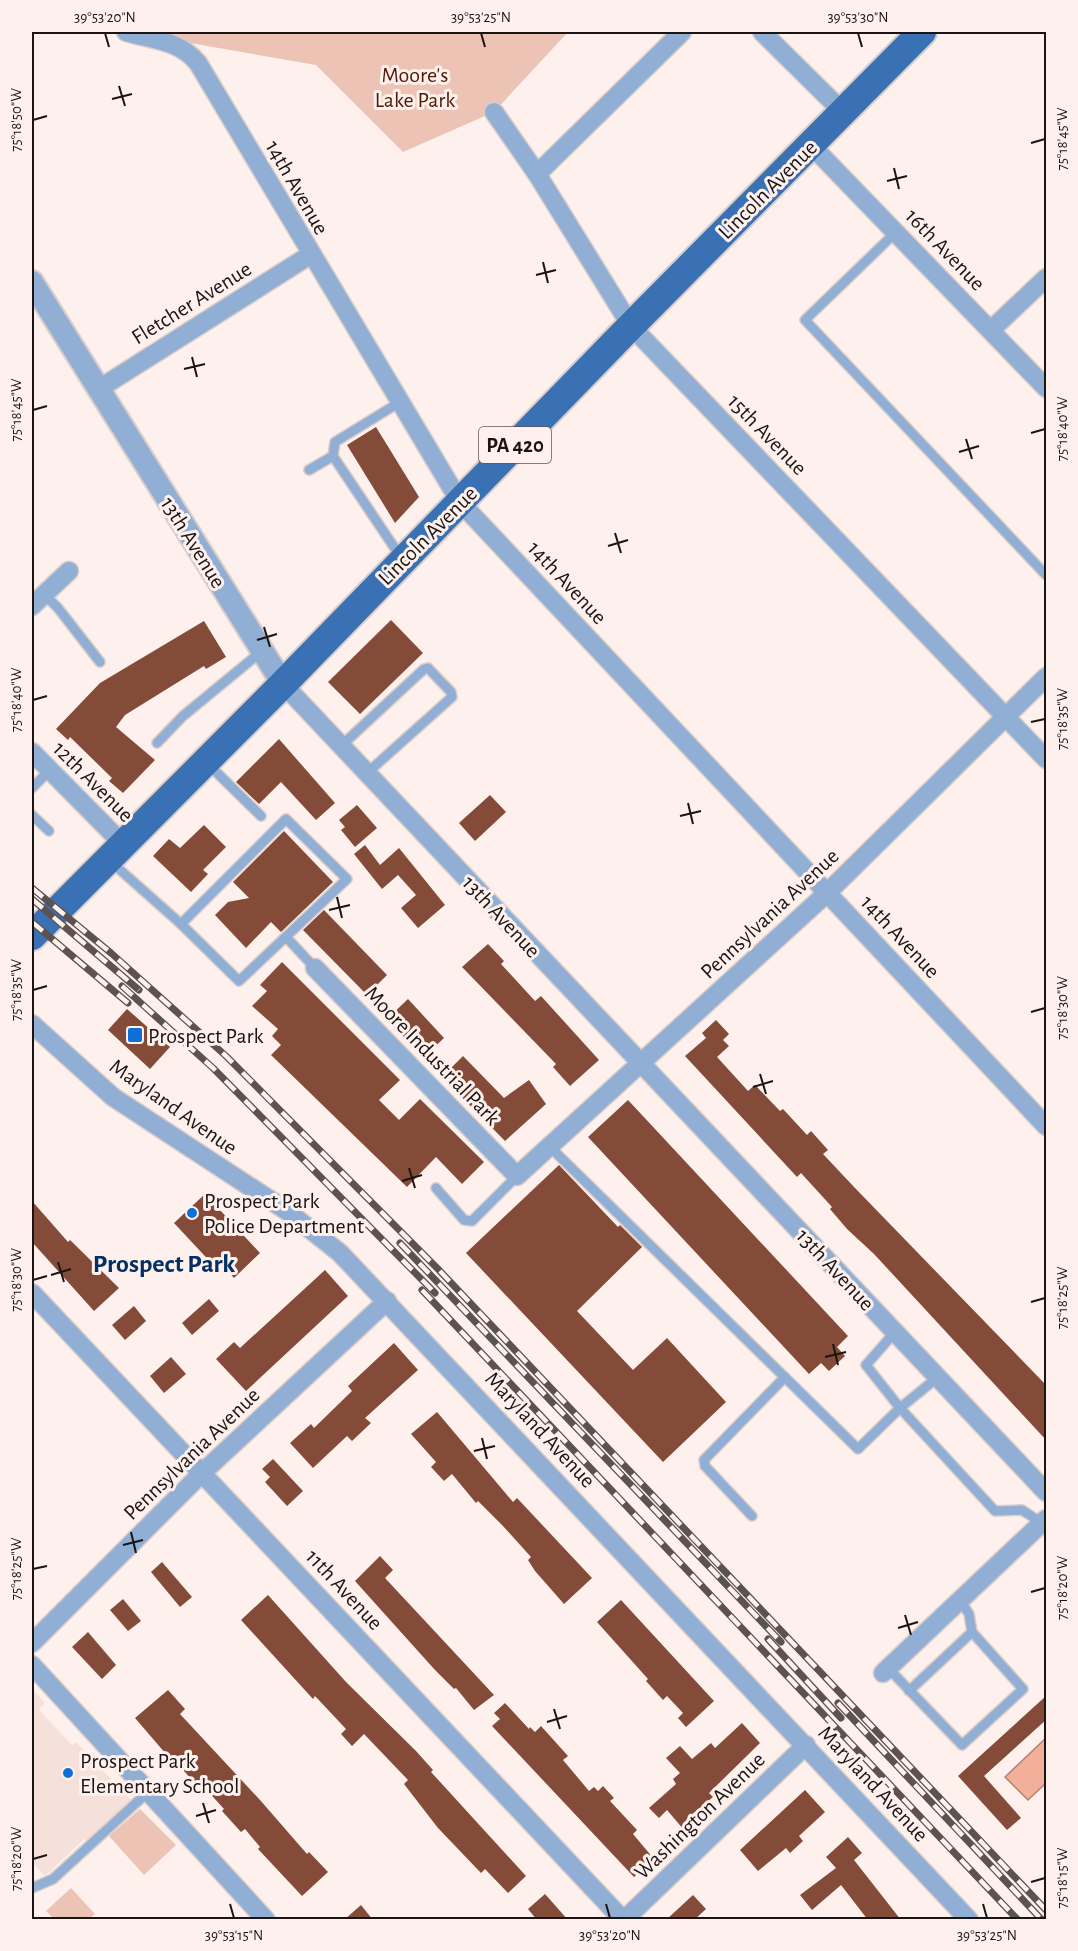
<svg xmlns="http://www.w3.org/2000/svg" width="1078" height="1951" viewBox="0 0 1078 1951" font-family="'Alegreya Sans',sans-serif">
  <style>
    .built { fill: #f5e1da }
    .green { fill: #edc3b5 }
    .water { fill: #f2b09a; stroke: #b18272; stroke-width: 1.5 }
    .building { fill: #844b38 }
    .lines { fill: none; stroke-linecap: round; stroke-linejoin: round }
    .service-casing { stroke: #daceca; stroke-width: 12 }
    .minor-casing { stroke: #daceca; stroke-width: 21 }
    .tertiary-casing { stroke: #daceca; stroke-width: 26 }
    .primary-casing { stroke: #daceca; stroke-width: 32 }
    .service { stroke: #91aed4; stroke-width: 9 }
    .minor { stroke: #91aed4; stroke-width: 18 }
    .tertiary { stroke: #91aed4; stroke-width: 22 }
    .primary { stroke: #3a70b4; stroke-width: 28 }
    .rail-casing { stroke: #5a5351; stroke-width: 7 }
    .rail { stroke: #fef1ed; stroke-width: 4.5; stroke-dasharray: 14; stroke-linecap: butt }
    .ticks { fill: none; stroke: #1a1514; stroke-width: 2 }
    .poi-dot { fill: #0c70d8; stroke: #fef1ed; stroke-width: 2 }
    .labels { text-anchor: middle; stroke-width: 6; stroke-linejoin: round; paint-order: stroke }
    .shield { fill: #fef1ed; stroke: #5e5755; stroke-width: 1.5 }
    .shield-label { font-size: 21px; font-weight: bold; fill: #1a1514 }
    .park-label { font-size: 22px; fill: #521803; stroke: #fef1ed }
    .street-label { font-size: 22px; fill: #1a1514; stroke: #fef1ed }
    .poi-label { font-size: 22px; fill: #1a1514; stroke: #fef1ed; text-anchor: start }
    .quarter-label { font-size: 26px; font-weight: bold; fill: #033062; stroke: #fef1ed }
    .neatline { fill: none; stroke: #1a1514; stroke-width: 2 }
    .ticks-label { font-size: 15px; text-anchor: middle; fill: #1a1514 }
  </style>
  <rect width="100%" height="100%" fill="#fef1ed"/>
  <path class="built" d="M32 1689 45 1703 39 1710 72 1745 76 1742 132 1801 88 1843 84 1839 45 1876 32 1862Z"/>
  <g class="green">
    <path d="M127 32H568L494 112 403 152 316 65Z"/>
    <path d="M140 1809 176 1845 144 1875 109 1836Z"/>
    <path d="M71 1888 95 1914 89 1919H54L46 1911Z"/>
  </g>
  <path class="water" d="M1046 1738V1783L1028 1800 1005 1777Z"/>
  <g class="building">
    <path d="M376 427 419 497 395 523 347 445Z"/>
    <path d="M391 620 423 653 360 714 328 682Z"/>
    <path d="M204 621 226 657 206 669 204 666 125 715 116 727 155 760 123 793 109 781 112 778 70 737 68 740 56 729 100 683Z"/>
    <path d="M279 739 335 803 316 820 281 782 259 804 236 782Z"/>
    <path d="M490 795 506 812 475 841 459 823Z"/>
    <path d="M357 805 377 828 355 847 341 830 345 827 339 820Z"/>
    <path d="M204 825 226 847 203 870 208 874 191 892 153 856 169 839 180 848Z"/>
    <path d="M284 831 333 882 281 932 271 922 246 948 215 915 228 902 249 898 233 882Z"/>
    <path d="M365 845 380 865 399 848 445 905 418 928 401 908 416 895 398 875 382 889 354 854Z"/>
    <path d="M324 910 387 975 367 995 303 930Z"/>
    <path d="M488 944 504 961 501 964 535 1001 541 996 599 1060 570 1086 553 1067 556 1064 462 967Z"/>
    <path d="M282 962 400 1080 379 1100 399 1120 420 1099 484 1162 462 1184 436 1157 407 1187 271 1055 281 1045 272 1036 278 1029 252 1006 267 991 260 985Z"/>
    <path d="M408 999 444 1038 423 1058 387 1019Z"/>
    <path d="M127 1009 170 1047 150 1069 108 1030Z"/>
    <path d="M716 1020 729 1034 723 1040 729 1046 717 1057 748 1091 755 1085 780 1111 783 1109 807 1135 811 1131 828 1150 823 1154 855 1188 1047 1386V1441L874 1254 847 1229 830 1209 832 1207 801 1173 797 1177 685 1056 706 1038 702 1033Z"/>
    <path d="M463 1056 504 1098 529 1080 546 1104 505 1141 442 1077Z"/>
    <path d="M628 1100 848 1336 837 1347 845 1356 829 1371 821 1363 809 1374 588 1137Z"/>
    <path d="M559 1165 618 1227 620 1225 642 1247 577 1311 633 1370 667 1338 726 1402 663 1462 466 1253Z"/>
    <path d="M205 1194 260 1253 234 1278 221 1264 216 1268 174 1223Z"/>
    <path d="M32 1201 68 1242 70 1240 119 1288 94 1311 32 1242Z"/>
    <path d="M325 1270 348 1296 246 1391 216 1359 234 1342 240 1348Z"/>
    <path d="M209 1299 219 1311 192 1335 182 1323Z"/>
    <path d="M134 1306 146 1321 125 1340 112 1325Z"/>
    <path d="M394 1343 418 1370 365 1418 371 1423 352 1441 347 1436 313 1468 290 1443 311 1424 314 1428 352 1391 348 1386Z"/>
    <path d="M171 1357 186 1374 164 1393 150 1376Z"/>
    <path d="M437 1412 513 1502 517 1498 592 1578 564 1604 535 1571 528 1560 531 1557 503 1526 478 1501 476 1503 452 1474 444 1481 431 1467 436 1462 411 1434Z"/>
    <path d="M273 1459 303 1491 287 1506 265 1482 270 1477 262 1469Z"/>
    <path d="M380 1556 393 1570 385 1578 494 1695 474 1710 456 1688 454 1689 435 1670 355 1581Z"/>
    <path d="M162 1562 192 1597 180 1607 151 1572Z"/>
    <path d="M268 1595 346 1682 416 1751 433 1770 431 1772 526 1876 508 1893 485 1869 481 1873 438 1828 404 1784 408 1780 364 1734 352 1746 341 1734 346 1729 315 1696 313 1699 241 1620Z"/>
    <path d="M123 1599 141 1621 128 1631 110 1610Z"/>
    <path d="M621 1600 714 1701 686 1727 678 1718 683 1713 667 1696 663 1700 646 1681 648 1679 597 1622Z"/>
    <path d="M88 1632 116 1665 102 1679 72 1647Z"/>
    <path d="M168 1690 185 1709 180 1714 260 1800 307 1854 309 1852 328 1872 302 1896 258 1849 260 1847 245 1829 241 1832 222 1811 224 1809 205 1788 203 1789 192 1780 168 1753 166 1754 135 1718Z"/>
    <path d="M1047 1695V1719L984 1776 1021 1818 1007 1830 958 1776Z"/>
    <path d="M505 1703 529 1729 530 1727 535 1732 541 1726 568 1756 563 1760 589 1791 594 1787 598 1791 603 1786 614 1798 610 1801 637 1830 633 1834 654 1859 634 1877 492 1726 500 1719 494 1713Z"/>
    <path d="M742 1723 760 1743 709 1793 713 1797 690 1816 694 1821 684 1830 667 1810 659 1818 649 1808 676 1784 673 1779 680 1773 666 1758 680 1746 692 1759 711 1743 715 1748Z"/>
    <path d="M805 1790 825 1812 799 1836 803 1841 790 1853 786 1848 758 1871 740 1850Z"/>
    <path d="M848 1837 862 1853 854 1860 901 1920H868L841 1885 812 1910 800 1895 836 1868 826 1857Z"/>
    <path d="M545 1894 568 1920H537L528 1909Z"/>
    <path d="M693 1895 706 1909 694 1920H666Z"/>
    <path d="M361 1905 373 1920H344Z"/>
  </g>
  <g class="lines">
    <g class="service-casing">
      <g id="service">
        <path d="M896 232 805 320 1046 575"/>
        <path d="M400 402 335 442 333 456 402 559"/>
        <path d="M309 470 333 456"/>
        <path d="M44 594 58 608 100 662"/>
        <path d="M157 743 183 716 262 651"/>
        <path d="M341 746 424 669 428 668 451 692 452 697 367 773"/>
        <path d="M207 763 261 816"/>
        <path d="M32 788 50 770"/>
        <path d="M32 815 49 831"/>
        <path d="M110 861 181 924 286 819 347 879 239 981 181 924"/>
        <path d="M286 937 315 968"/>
        <path d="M550 1147 858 1449 900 1408 938 1377"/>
        <path d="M436 1188 464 1220 472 1221 517 1176"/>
        <path d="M895 1332 866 1365 900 1408 995 1511 1022 1510 1042 1523"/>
        <path d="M752 1516 705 1466 704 1460 785 1377"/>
        <path d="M888 1668 962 1745 1023 1689 972 1632 969 1614 960 1600"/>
        <path d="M909 1691 972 1632"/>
        <path d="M32 1888 53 1879 148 1792"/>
      </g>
    </g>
    <g class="minor-casing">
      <g id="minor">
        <path d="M126 32C154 40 179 40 198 63L460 502 1046 1126"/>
        <path d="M762 32 842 111"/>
        <path d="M494 112 537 174 631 326 1046 759"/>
        <path d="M811 145 1046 388"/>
        <path d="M537 174 682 32"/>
        <path d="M991 330 1046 278"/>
        <path d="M97 390 310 255"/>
        <path d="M32 606 69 571"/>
        <path d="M283 684 1046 1492"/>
        <path d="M32 752 123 844"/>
        <path d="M315 968 517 1176 827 893 1046 677"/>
        <path d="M32 1024 113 1097 287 1211 340 1253 969 1920"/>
        <path d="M32 1293 623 1920"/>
        <path d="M32 1643 202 1473 387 1301"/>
        <path d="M32 1665 266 1920"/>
        <path d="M883 1673 1046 1519"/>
        <path d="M624 1920 806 1745"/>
      </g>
    </g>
    <g class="tertiary-casing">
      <path id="tertiary" d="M32 282 283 684"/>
    </g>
    <g class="primary-casing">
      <path id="primary" d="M32 936 283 684 622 335 922 32"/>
    </g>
    <use href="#service" class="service"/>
    <use href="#minor" class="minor"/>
    <use href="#tertiary" class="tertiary"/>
    <use href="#primary" class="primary"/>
    <g class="rail-casing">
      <g id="rail">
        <path d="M32 888 111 953 226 1056 438 1269 1046 1910"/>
        <path d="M32 899 139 990"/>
        <path d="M32 922 128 1003"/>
        <path d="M122 986 213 1068 435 1293"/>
        <path d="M400 1243 781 1642"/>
        <path d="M422 1290 1018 1920"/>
        <path d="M768 1639 841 1718"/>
        <path d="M838 1703 1042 1920"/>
      </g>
    </g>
    <use href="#rail" class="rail"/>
  </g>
  <path class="ticks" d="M105 33 109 47M481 33 485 47M858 33 862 47M119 86 125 106M112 99 132 94M33 120 47 116M1031 143 1045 139M894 168 899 189M887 181 907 176M543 262 548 283M536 275 556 270M192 357 197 377M184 369 205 364M33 410 47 406M1031 433 1045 429M966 439 972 459M959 452 979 446M615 533 621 553M608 546 628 540M264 627 270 647M257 640 277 634M33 700 47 696M1031 722 1045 719M688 803 693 824M680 816 701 811M337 897 342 918M329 910 350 905M33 990 47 986M1031 1012 1045 1008M760 1074 766 1094M753 1087 773 1081M409 1168 415 1188M402 1181 422 1175M58 1262 64 1282M51 1275 71 1269M33 1280 47 1276M1031 1302 1045 1298M833 1344 838 1365M825 1357 846 1352M482 1438 487 1459M474 1451 495 1446M131 1532 136 1553M123 1545 143 1540M33 1569 47 1566M1031 1592 1045 1588M905 1615 911 1635M898 1628 918 1622M554 1709 560 1729M547 1722 567 1716M203 1803 209 1823M196 1816 216 1810M33 1859 47 1855M1031 1882 1045 1878M230 1904 234 1918M606 1904 610 1918M983 1904 987 1918"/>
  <g class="poi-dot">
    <rect x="127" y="1027" width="16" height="16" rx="3"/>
    <circle cx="192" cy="1213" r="6"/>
    <circle cx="68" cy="1773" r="6"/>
  </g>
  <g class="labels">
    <rect class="shield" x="479" y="427" width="72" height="36" rx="4.5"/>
    <g class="shield-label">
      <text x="515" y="452">PA 420</text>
    </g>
    <g class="park-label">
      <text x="415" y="82">Moore's<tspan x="415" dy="25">Lake Park</tspan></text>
    </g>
    <g class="street-label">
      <text transform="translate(298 187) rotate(60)" y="8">14th Avenue</text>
      <text transform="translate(767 189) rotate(-45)" y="8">Lincoln Avenue</text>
      <text transform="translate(946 249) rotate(46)" y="8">16th Avenue</text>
      <text transform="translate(191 302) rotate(-32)" y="8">Fletcher Avenue</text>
      <text transform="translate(768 434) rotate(46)" y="8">15th Avenue</text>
      <text transform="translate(427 535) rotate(-45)" y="8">Lincoln Avenue</text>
      <text transform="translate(194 542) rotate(58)" y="8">13th Avenue</text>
      <text transform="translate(568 582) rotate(47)" y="8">14th Avenue</text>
      <text transform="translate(94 781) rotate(45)" y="8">12th Avenue</text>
      <text transform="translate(769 913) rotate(-43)" y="8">Pennsylvania Avenue</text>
      <text transform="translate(502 916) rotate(47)" y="8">13th Avenue</text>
      <text transform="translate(901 936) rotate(47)" y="8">14th Avenue</text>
      <text transform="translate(433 1055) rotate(46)" y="8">Moore Industrial Park</text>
      <text transform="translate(174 1106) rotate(35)" y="8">Maryland Avenue</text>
      <text transform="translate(836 1269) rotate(47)" y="8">13th Avenue</text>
      <text transform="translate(541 1429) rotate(47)" y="8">Maryland Avenue</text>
      <text transform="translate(191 1453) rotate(-44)" y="8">Pennsylvania Avenue</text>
      <text transform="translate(345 1589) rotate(47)" y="8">11th Avenue</text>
      <text transform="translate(874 1783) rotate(47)" y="8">Maryland Avenue</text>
      <text transform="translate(699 1815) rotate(-44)" y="8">Washington Avenue</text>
    </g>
    <g class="poi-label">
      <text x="148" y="1043">Prospect Park</text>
      <text x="204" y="1208">Prospect Park<tspan x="204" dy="25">Police Department</tspan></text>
      <text x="80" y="1768">Prospect Park<tspan x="80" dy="25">Elementary School</tspan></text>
    </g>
    <g class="quarter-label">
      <text x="164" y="1272">Prospect Park</text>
    </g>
  </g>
  <rect width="1078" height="1951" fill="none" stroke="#fef1ed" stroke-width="66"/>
  <rect x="33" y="33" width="1012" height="1885" class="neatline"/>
  <g class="ticks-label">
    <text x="105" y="22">39°53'20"N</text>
    <text x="481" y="22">39°53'25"N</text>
    <text x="858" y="22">39°53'30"N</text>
    <text transform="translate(16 120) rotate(-90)" y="5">75°18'50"W</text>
    <text transform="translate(1062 139) rotate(-90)" y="5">75°18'45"W</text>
    <text transform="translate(16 410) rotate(-90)" y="5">75°18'45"W</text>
    <text transform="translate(1062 429) rotate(-90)" y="5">75°18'40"W</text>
    <text transform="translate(16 700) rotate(-90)" y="5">75°18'40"W</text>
    <text transform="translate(1062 719) rotate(-90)" y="5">75°18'35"W</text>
    <text transform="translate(16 990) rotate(-90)" y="5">75°18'35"W</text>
    <text transform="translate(1062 1008) rotate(-90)" y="5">75°18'30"W</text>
    <text transform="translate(16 1280) rotate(-90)" y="5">75°18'30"W</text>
    <text transform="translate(1062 1298) rotate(-90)" y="5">75°18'25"W</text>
    <text transform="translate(16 1569) rotate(-90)" y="5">75°18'25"W</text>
    <text transform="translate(1062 1588) rotate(-90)" y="5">75°18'20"W</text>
    <text transform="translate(16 1859) rotate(-90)" y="5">75°18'20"W</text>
    <text transform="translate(1062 1878) rotate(-90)" y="5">75°18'15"W</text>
    <text x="234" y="1940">39°53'15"N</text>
    <text x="610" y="1940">39°53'20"N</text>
    <text x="987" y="1940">39°53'25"N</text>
  </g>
</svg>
